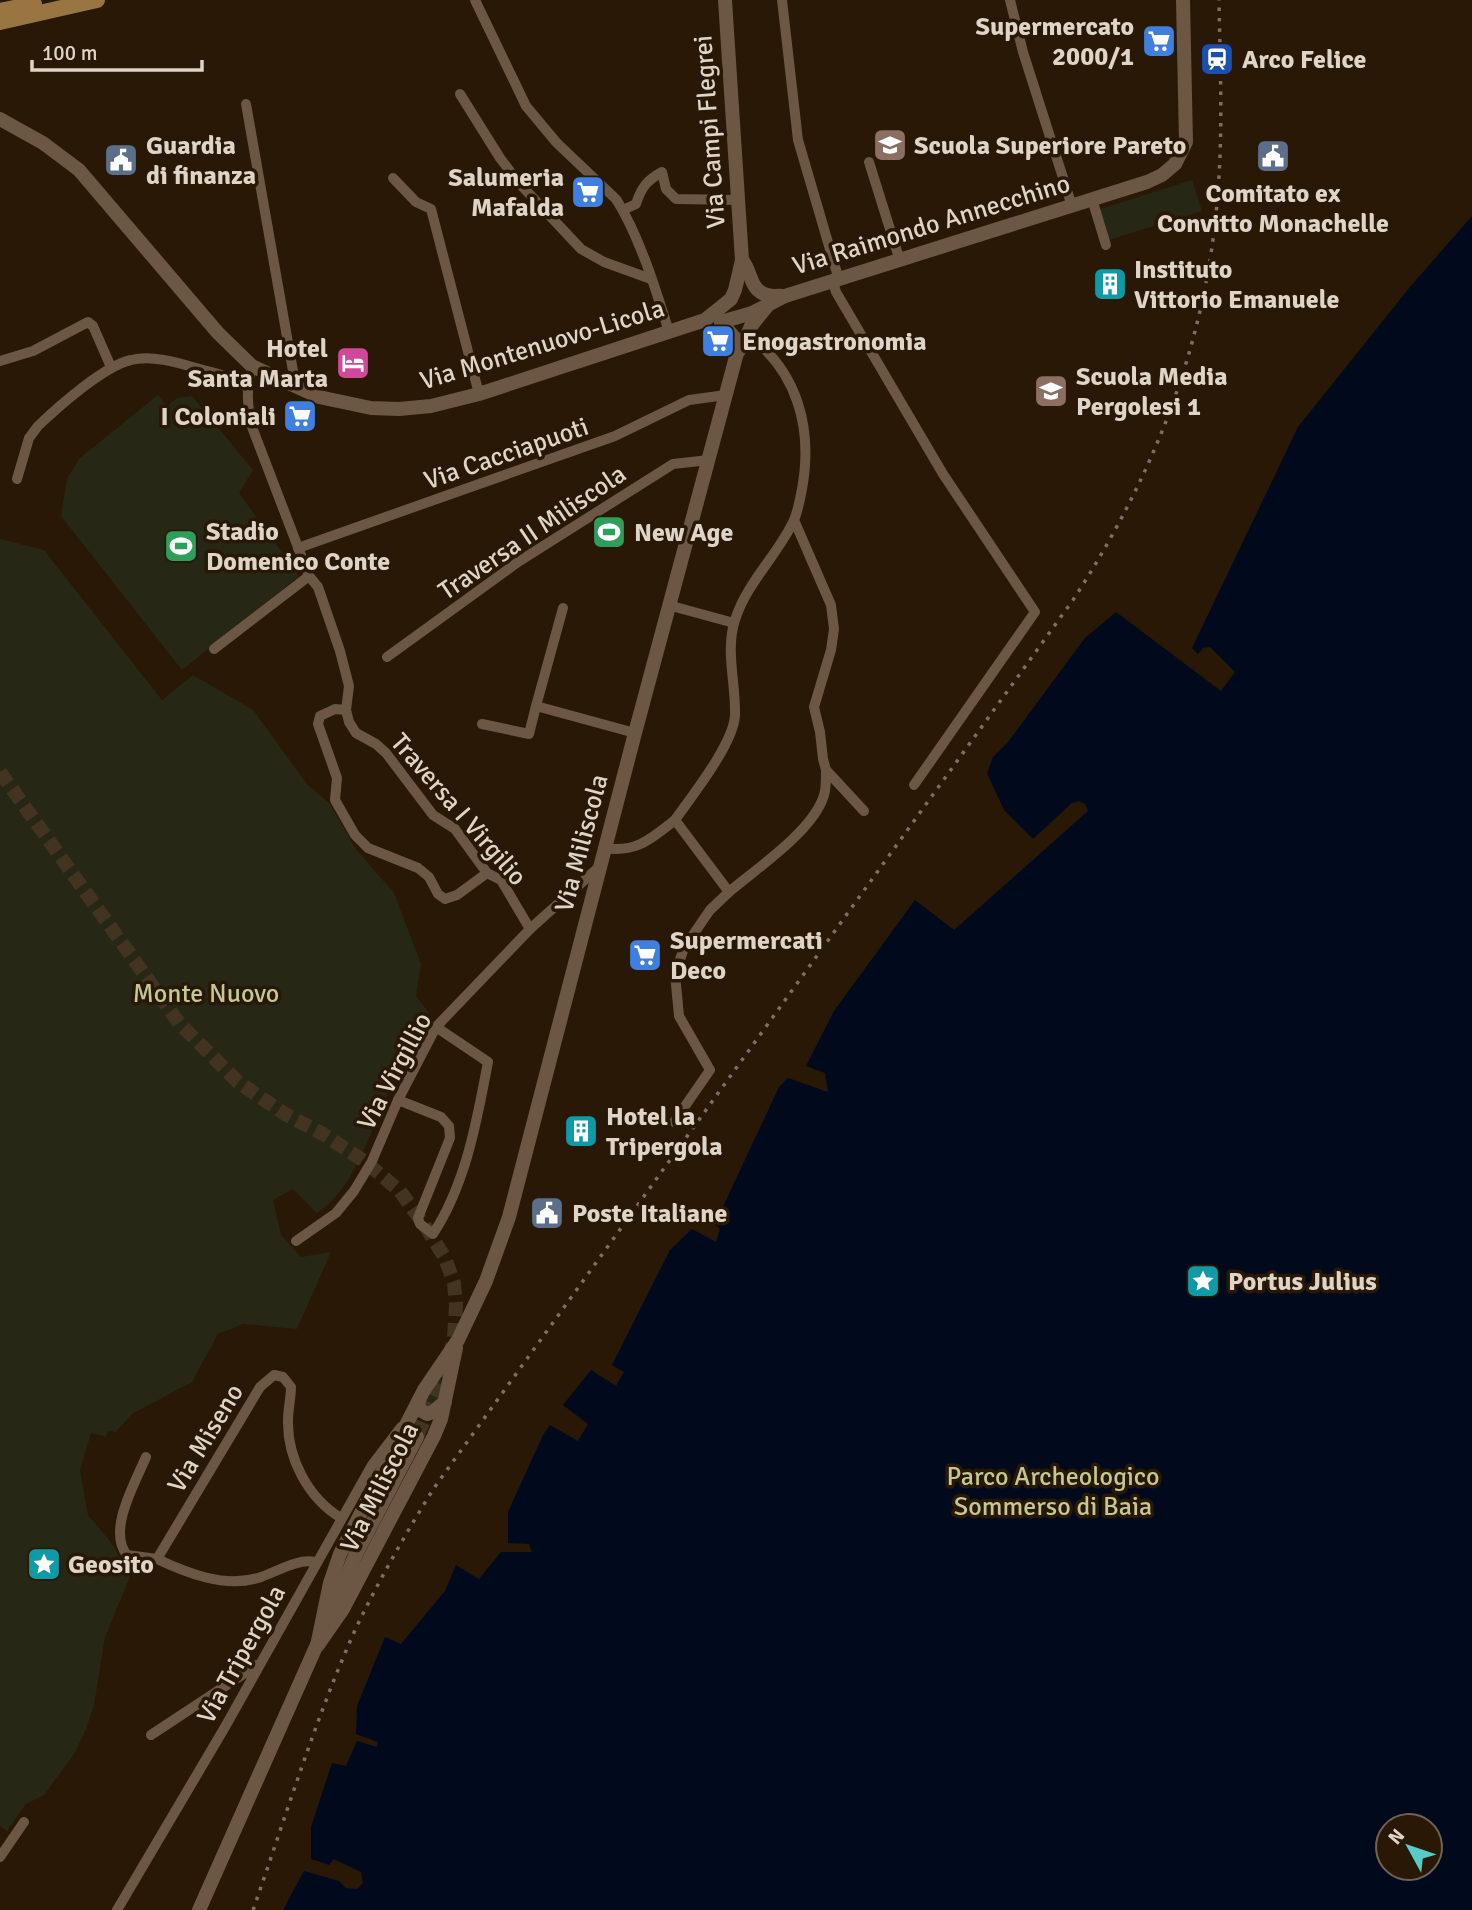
<svg xmlns="http://www.w3.org/2000/svg" width="1472" height="1910" viewBox="0 0 1472 1910" font-family="Signika,sans-serif">
  <style>
    .green { fill: #262815 }
    .water { fill: #010a1c; fill-rule: evenodd }
    .lines { fill: none; stroke-linecap: round; stroke-linejoin: round }
    .secondary-tunnel { stroke: #433422; stroke-width: 14; stroke-dasharray: 14 7; stroke-linecap: butt }
    .street { stroke: #6b5743; stroke-width: 10 }
    .secondary { stroke: #6b5743; stroke-width: 14 }
    .primary { stroke: #997641; stroke-width: 16 }
    .rail { stroke: #7e7060; stroke-width: 3.5; stroke-dasharray: 3.5 7; stroke-linecap: butt }
    .labels { text-anchor: middle; stroke-width: 7; stroke-linejoin: round; paint-order: stroke }
    .poi-label { font-size: 26px; font-weight: bold; fill: #dfd4c8; stroke: #281805; text-anchor: start }
    .street-label { font-size: 26px; fill: #dfd4c8; stroke: #281805 }
    .park-label { font-size: 26px; fill: #c4c991; stroke: #281805 }
  </style>
  <rect width="100%" height="100%" fill="#281805"/>
  <g class="green">
    <path d="M1192 180 1202 211 1109 240 1100 209Z"/>
    <path d="M158 395 167 406 177 398 192 396 253 470 239 493 299 576 182 670 61 516 67 478 80 458Z"/>
    <path d="M0 539 44 550 162 700 193 675 253 710 307 784 330 804 355 848 394 893 421 964 416 996 429 1013C417 1035 405 1057 394 1080 373 1122 357 1188 317 1213L293 1189 273 1200 281 1235 301 1257 331 1252 297 1329 243 1324 218 1334 192 1382 132 1414 116 1432 108 1431 106 1437 91 1433 80 1470 88 1515 110 1541 120 1558 134 1567 105 1637 94 1705 86 1729 74 1754 44 1795 26 1804 7 1831 0 1826Z"/>
    <path d="M440 1379 444 1381 440 1397 432 1409 423 1405Z"/>
  </g>
  <path class="water" d="M1472 216V1910H283L304 1871 339 1881 346 1888 357 1889 363 1883 361 1872 334 1859 329 1865 311 1859V1827L332 1763 346 1766 357 1741 377 1747 378 1742 356 1734 357 1706 385 1637 401 1644 445 1591 456 1565 479 1579 501 1552H532L529 1544 508 1543V1512L543 1435 550 1425 578 1441 588 1424 563 1405 591 1370 616 1386 624 1372 612 1365 670 1250 692 1229 716 1242 720 1229 715 1224 779 1087 788 1078 828 1092 825 1073 806 1066 834 1011 915 900 954 930 1088 811 1085 804 1079 801 1072 803 1033 839 1004 810 987 773 993 757 1008 742 1085 638 1116 612 1221 691 1235 672 1210 647 1203 648 1198 654 1192 648 1298 427 1410 287ZM1388 1826H1430V1868H1388Z"/>
  <g class="lines">
    <path class="secondary-tunnel" d="M0 772 179 1023 238 1082 285 1114 323 1134 364 1161 400 1191 427 1229 445 1258 454 1283 456 1306 454 1338 447 1367 417 1437"/>
    <g class="street">
      <path d="M475 0 526 106 556 142 616 199C639 235 656 290 669 332"/>
      <path d="M782 0 798 140 839 280"/>
      <path d="M1010 0 1023 52 1072 206"/>
      <path d="M460 94 500 158 519 183 581 249 604 262 651 279"/>
      <path d="M246 104 296 388"/>
      <path d="M869 162 900 261"/>
      <path d="M393 178 416 202 431 209 479 394"/>
      <path d="M1092 199 1106 245"/>
      <path d="M623 210 636 204C641 188 647 180 662 172L666 189 676 199 738 200"/>
      <path d="M833 282 836 292 943 474 1035 612 914 785"/>
      <path d="M0 361 33 351 88 322 93 326 111 367"/>
      <path d="M252 366C246 389 247 404 252 427L309 576 318 587 340 651 349 686 346 710 349 722 356 733 376 744 386 753 433 815 455 829 487 873 501 880 530 929"/>
      <path d="M17 479 29 438 38 426C59 406 104 366 131 360 151 355 176 362 196 368 213 373 233 376 246 387"/>
      <path d="M794 520 831 605 834 629 831 650 814 707 820 732 823 759 826 770 864 811"/>
      <path d="M298 548 615 436 689 400 726 395"/>
      <path d="M668 605 734 623"/>
      <path d="M214 649 309 576"/>
      <path d="M387 657 518 562 673 464 709 460"/>
      <path d="M536 706 563 608"/>
      <path d="M346 710 335 709 320 716 318 724 337 778 335 800 355 835 368 848 418 868 429 877 438 894 445 899 457 895 487 873"/>
      <path d="M482 724 529 734 536 706 635 733"/>
      <path d="M604 848C636 853 651 839 675 820"/>
      <path d="M729 892C757 868 818 828 825 791 826 785 826 777 826 770"/>
      <path d="M398 1100 441 1117 449 1126 450 1138 418 1218 420 1224 433 1234C466 1184 477 1120 488 1062L436 1027"/>
      <path d="M674 1122 710 1070 679 1016 675 974 684 948 710 910 729 892 675 820C692 796 734 743 735 715 736 683 725 651 735 620 747 582 778 555 794 520 798 511 800 499 802 489 813 429 798 371 747 334"/>
      <path d="M296 1241 336 1213 354 1191 372 1161 398 1100 436 1027 530 929 599 867"/>
      <path d="M146 1457C135 1483 107 1531 127 1555L157 1559 260 1387 274 1375 283 1377 291 1387C291 1398 288 1409 288 1420 287 1458 308 1498 341 1518"/>
      <path d="M157 1559C187 1573 224 1588 258 1578 275 1573 297 1558 315 1562"/>
      <path d="M151 1735 257 1665"/>
      <path d="M0 1857 24 1822"/>
      <path d="M117 1910 225 1727 372 1465 401 1427"/>
    </g>
    <g class="secondary">
      <path d="M0 119 43 143 79 170 218 333 252 366 319 397 371 408 399 409 431 406 479 394 705 320 731 299 735 290 742 260 725 0"/>
      <path d="M742 260C752 271 749 291 768 295 773 297 780 295 785 296"/>
      <path d="M721 322 752 313 785 296 1147 182 1162 175 1175 164 1186 142 1183 0"/>
      <path d="M721 322 734 337 737 353"/>
      <path d="M418 1403 420 1410 427 1414 433 1412 445 1402"/>
      <path d="M329 1618 355 1556 417 1437"/>
      <path d="M318 1645 343 1609 434 1436 441 1419 456 1348"/>
      <path d="M317 1646 330 1583 340 1554 424 1390 458 1340 486 1281 509 1217 635 733 737 353 742 347 751 326 768 305"/>
      <path d="M199 1910 319 1640"/>
    </g>
    <g class="primary">
      <path d="M0 11 34 4"/>
      <path d="M0 22 97 0"/>
    </g>
    <path class="rail" d="M253 1910C286 1816 315 1719 356 1628 379 1580 406 1533 434 1488L1073 600C1155 474 1207 342 1218 191 1223 127 1220 63 1219 0"/>
  </g>
  <defs>
    <g id="supermarket-square" transform="scale(1.75)"><rect x="-9" y="-9" width="18" height="18" rx="4" fill="#3f7fe0" stroke="#281805"/><path d="M-6-5.5h2.5l.6 2H6L4.5 2H-2.5L-4.4-4H-6ZM-1.5 3.2a1.3 1.3 0 1 0 .1 0ZM3 3.2a1.3 1.3 0 1 0 .1 0Z" fill="#fff"/></g>
    <g id="station-square" transform="scale(1.75)"><rect x="-9" y="-9" width="18" height="18" rx="4" fill="#1a4fb4" stroke="#281805"/><path d="M-3-6H3Q5-6 5-4V2Q5 4 3 4L4.5 6H3L1.5 4h-3L-3 6H-4.5L-3 4Q-5 4-5 2V-4Q-5-6-3-6ZM-3.5-4v3h7v-3ZM-3.5 1v1.5H-2V1ZM2 1v1.5H3.5V1Z" fill="#fff"/></g>
    <g id="school-square" transform="scale(1.75)"><rect x="-9" y="-9" width="18" height="18" rx="4" fill="#8d6e63" stroke="#281805"/><path d="M0-5L7-2L0 1L-7-2ZM-4 1L0 2.5L4 1V4Q0 6-4 4Z" fill="#fff"/></g>
    <g id="civic-square" transform="scale(1.75)"><rect x="-9" y="-9" width="18" height="18" rx="4" fill="#5c6f8a" stroke="#281805"/><path d="M-.6-6.5H3V-4.5H.6V-3L4-1V1h2V6H-6V1h2V-1L-.6-3ZM-1.2 2.5V6h2.4V2.5Z" fill="#fff"/></g>
    <g id="building-square" transform="scale(1.75)"><rect x="-9" y="-9" width="18" height="18" rx="4" fill="#0f9aa8" stroke="#281805"/><path d="M-4-6H4V6H1V3H-1V6H-4ZM-2.5-4.3h1.7v1.8h-1.7ZM.8-4.3h1.7v1.8H.8ZM-2.5-1h1.7V.8h-1.7ZM.8-1h1.7V.8H.8Z" fill="#fff"/></g>
    <g id="hotel-square" transform="scale(1.75)"><rect x="-9" y="-9" width="18" height="18" rx="4" fill="#d1479c" stroke="#281805"/><path d="M-6-4.5h1.5V1H6V5H4.5V3h-9V5H-6ZM-4 0a1.8 1.8 0 1 1 3.6 0ZM.5 0V-2.5h3Q6-2.5 6 0Z" fill="#fff"/></g>
    <g id="stadium-square" transform="scale(1.75)"><rect x="-9" y="-9" width="18" height="18" rx="4" fill="#2e9e5b" stroke="#281805"/><path d="M0-5a6.5 5 0 1 0 0 10a6.5 5 0 1 0 0-10ZM-3.5-1.8h7v3.6h-7Z" fill="#fff"/></g>
    <g id="sight-square" transform="scale(1.75)"><rect x="-9" y="-9" width="18" height="18" rx="4" fill="#0f9aa8" stroke="#281805"/><path d="M0-6L1.8-2.2L6-1.7L2.9 1.2L3.7 5.4L0 3.3L-3.7 5.4L-2.9 1.2L-6-1.7L-1.8-2.2Z" fill="#fff"/></g>
  </defs>
  <g fill-rule="evenodd">
    <use href="#supermarket-square" x="1159" y="41"/>
    <use href="#station-square" x="1217" y="59"/>
    <use href="#school-square" x="890" y="145"/>
    <use href="#civic-square" x="1273" y="156"/>
    <use href="#civic-square" x="121" y="160"/>
    <use href="#supermarket-square" x="588" y="192"/>
    <use href="#building-square" x="1110" y="284"/>
    <use href="#supermarket-square" x="718" y="341"/>
    <use href="#hotel-square" x="353" y="363"/>
    <use href="#school-square" x="1051" y="391"/>
    <use href="#supermarket-square" x="300" y="416"/>
    <use href="#stadium-square" x="609" y="532"/>
    <use href="#stadium-square" x="181" y="546"/>
    <use href="#supermarket-square" x="645" y="955"/>
    <use href="#building-square" x="581" y="1131"/>
    <use href="#civic-square" x="547" y="1213"/>
    <use href="#sight-square" x="1203" y="1281"/>
    <use href="#sight-square" x="44" y="1564"/>
  </g>
  <g class="labels">
    <g class="poi-label">
      <text x="1134" y="35" text-anchor="end">Supermercato<tspan x="1134" dy="30">2000/1</tspan></text>
      <text x="1242" y="68">Arco Felice</text>
      <text x="146" y="154">Guardia<tspan x="146" dy="30">di finanza</tspan></text>
      <text x="914" y="154">Scuola Superiore Pareto</text>
      <text x="564" y="186" text-anchor="end">Salumeria<tspan x="564" dy="30">Mafalda</tspan></text>
      <text x="1273" y="202" text-anchor="middle">Comitato ex<tspan x="1273" dy="30">Convitto Monachelle</tspan></text>
      <text x="1134" y="278">Instituto<tspan x="1134" dy="30">Vittorio Emanuele</tspan></text>
      <text x="742" y="350">Enogastronomia</text>
      <text x="328" y="357" text-anchor="end">Hotel<tspan x="328" dy="30">Santa Marta</tspan></text>
      <text x="1076" y="385">Scuola Media<tspan x="1076" dy="30">Pergolesi 1</tspan></text>
      <text x="276" y="425" text-anchor="end">I Coloniali</text>
      <text x="206" y="540">Stadio<tspan x="206" dy="30">Domenico Conte</tspan></text>
      <text x="634" y="541">New Age</text>
      <text x="670" y="949">Supermercati<tspan x="670" dy="30">Deco</tspan></text>
      <text x="606" y="1125">Hotel la<tspan x="606" dy="30">Tripergola</tspan></text>
      <text x="572" y="1222">Poste Italiane</text>
      <text x="1228" y="1290">Portus Julius</text>
      <text x="68" y="1573">Geosito</text>
    </g>
    <g class="street-label">
      <text transform="translate(709 132) rotate(-94)" y="9">Via Campi Flegrei</text>
      <text transform="translate(931 224) rotate(-17)" y="9">Via Raimondo Annecchino</text>
      <text transform="translate(542 344) rotate(-17)" y="9">Via Montenuovo-Licola</text>
      <text transform="translate(506 453) rotate(-19)" y="9">Via Cacciapuoti</text>
      <text transform="translate(532 532) rotate(-34)" y="9">Traversa II Miliscola</text>
      <text transform="translate(459 809) rotate(49)" y="9">Traversa I Virgilio</text>
      <text transform="translate(581 843) rotate(-75)" y="9">Via Miliscola</text>
      <text transform="translate(394 1071) rotate(-62)" y="9">Via Virgillio</text>
      <text transform="translate(205 1438) rotate(-59)" y="9">Via Miseno</text>
      <text transform="translate(379 1487) rotate(-63)" y="9">Via Miliscola</text>
      <text transform="translate(241 1654) rotate(-61)" y="9">Via Tripergola</text>
    </g>
    <g class="park-label">
      <text x="206" y="1002">Monte Nuovo</text>
      <text x="1053" y="1485">Parco Archeologico<tspan x="1053" dy="30">Sommerso di Baia</tspan></text>
    </g>
  </g>
  <g transform="translate(1409 1847) rotate(310)"><circle r="33" fill="#281805" stroke="#716353" stroke-width="2"/>
  <path d="M0-5L12 26L0 18L-12 26Z" fill="#54cdc8"/>
  <text y="-10" font-size="19" font-weight="bold" text-anchor="middle" fill="#dfd4c8">N</text>
  </g>
  <path d="M32 60v10h170v-10" fill="none" stroke="#dfd4c8" stroke-width="3.5"/>
  <text x="42" y="60" font-size="21" fill="#dfd4c8" stroke="#281805" stroke-width="5" paint-order="stroke">100 m</text>
</svg>
